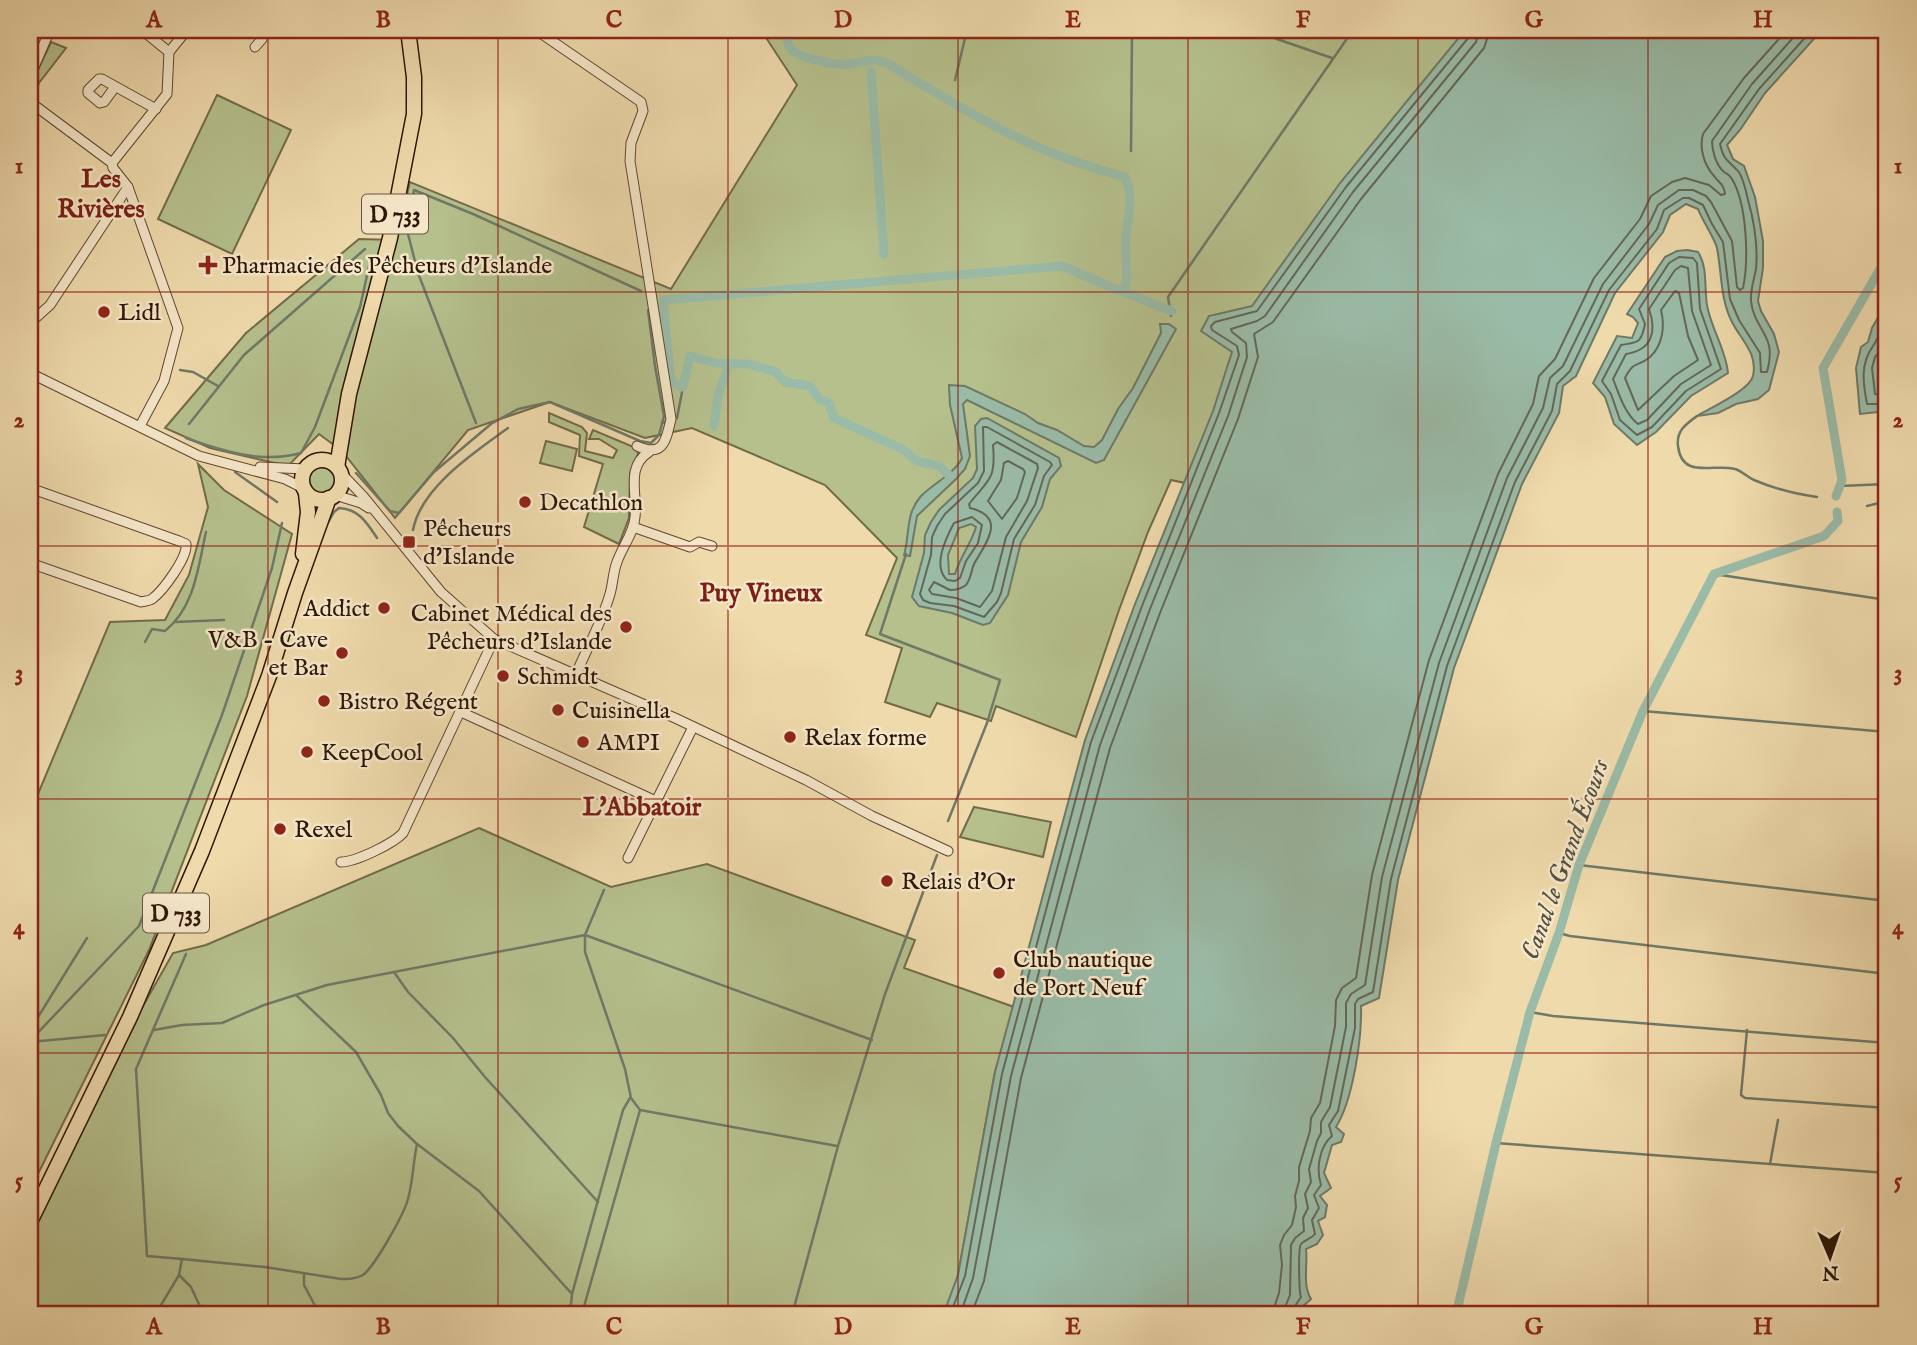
<svg xmlns="http://www.w3.org/2000/svg" width="1917" height="1345" viewBox="0 0 1917 1345" font-family="'IM FELL English',serif">
  <style>
    .green { fill: #b5c08d; stroke: #726b4a; stroke-width: 2 }
    .water { fill: #9abba7; stroke: #6f7967; stroke-width: 2; fill-rule: evenodd }
    .lines { fill: none; stroke-linecap: round; stroke-linejoin: round }
    .shore { stroke: #646857; stroke-width: 2 }
    .stream { stroke: #6f7967; stroke-width: 2.5 }
    .canal { stroke: #9abba7; stroke-width: 9 }
    .street-casing { stroke: #5e4730; stroke-width: 11 }
    .primary-casing { stroke: #2e1607; stroke-width: 17 }
    .street { stroke: #f5e7c9; stroke-width: 9 }
    .primary { stroke: #efdaac; stroke-width: 14 }
    .grid { fill: none; stroke: #8f2418; stroke-width: 2; stroke-opacity: 0.55 }
    .poi-dot { fill: #8f2418; stroke: #f5e7c9; stroke-width: 2.5 }
    .labels { text-anchor: middle; stroke-width: 5; stroke-linejoin: round; paint-order: stroke }
    .shield { fill: #f5e7c9; stroke: #6a5541; stroke-width: 2 }
    .shield-label { font-size: 23px; font-weight: bold; fill: #2e1607 }
    .poi-label { font-size: 24px; fill: #2e1607; stroke: #f5e7c9; text-anchor: start }
    .neighbourhood-label { font-size: 26px; font-weight: bold; fill: #7a1f14; stroke: #f5e7c9 }
    .water-label { font-size: 26px; font-style: italic; fill: #54503f; stroke: #f5e7c9 }
    .neatline { fill: none; stroke: #8f2418; stroke-width: 2.5 }
    .grid-label { font-size: 23px; text-anchor: middle; font-weight: bold; fill: #8f2418 }
  </style>
  <rect width="100%" height="100%" fill="#efdaac"/>
  <filter id="stains"><feTurbulence type="fractalNoise" baseFrequency=".00286" numOctaves="4"/><feColorMatrix values="0 0 0 0 .2 0 0 0 0 .09 0 0 0 0 .02 0 0 0 .5 -.17"/></filter>
  <radialGradient id="worn" r=".72"><stop offset=".6" stop-color="#630" stop-opacity="0"/><stop offset="1" stop-color="#630" stop-opacity=".3"/></radialGradient>
  <g class="green">
    <path d="M761 30H1512L1244 343 1185 483 1171 480 1148 532 1119 610 1076 737 996 706 991 721 937 703 930 717 885 702 902 648 866 635 897 558 825 485 692 428 645 438 550 402 468 430 395 518 342 451 319 434 288 466 210 448 165 428 246 333 359 239 396 240 410 182 671 289 797 85Z"/>
    <path d="M51 42 66 48 39 83 34 98 30 95V87Z"/>
    <path d="M217 95 291 130 232 254 158 219Z"/>
    <path d="M549 413 582 427 587 433 585 451 613 458 617 450 599 439H589L593 430 636 448 638 454 630 474 629 518 619 544 584 527 603 464 579 456 580 435 549 422Z"/>
    <path d="M546 441 577 449 572 471 540 463Z"/>
    <path d="M198 464 224 490 292 534 247 696 149 950 30 1190V813L110 622 165 620 189 575 208 507Z"/>
    <circle cx="321" cy="481" r="14"/>
    <path d="M974 807 1051 822 1043 857 960 837Z"/>
    <path d="M479 828 611 887 707 864 915 940 904 968 1014 1007 995 1072 958 1275 948 1315H30V1206L173 953 206 945Z"/>
  </g>
  <g class="water">
    <path d="M1465 30H1822L1765 93 1740 130 1727 145 1733 159 1744 166 1755 197 1763 241V268L1758 301 1761 311 1774 334 1779 352 1769 390 1758 399 1736 404 1718 413 1697 416C1710 408 1750 390 1753 376 1758 353 1741 340 1732 322 1720 298 1722 274 1717 248 1715 239 1702 220 1698 209L1686 204 1670 215 1663 232 1615 293 1576 376 1563 386 1559 413 1522 484 1454 668 1398 880 1379 998 1361 1006C1362 1038 1353 1100 1336 1127L1344 1134 1341 1142 1332 1145 1324 1173 1331 1188 1320 1196 1327 1205 1325 1217 1318 1221 1323 1235 1317 1244 1306 1249C1308 1265 1302 1284 1311 1299L1301 1308 1305 1315H943L958 1275 995 1072 1085 740 1135 604 1213 411 1232 352 1201 331 1209 316 1252 306 1340 183Z"/>
    <path d="M1687 250 1698 252C1708 267 1704 288 1707 305 1711 329 1726 349 1728 373L1691 396 1656 432 1637 445 1614 424 1605 397 1593 383 1617 336 1632 338 1638 323 1633 317 1627 314 1665 257 1677 251Z"/>
    <path d="M1887 302V411L1860 414 1856 368 1861 347 1868 342 1872 328Z"/>
    <path d="M1160 324H1169L1176 329 1104 460 1096 463 967 400 963 404 970 456 965 469 956 479 917 516 910 556 904 555C910 535 905 514 921 496 933 484 955 473 962 458L950 405 949 385 965 386 1025 414 1038 423 1057 430 1084 446 1094 447 1102 440 1118 409 1133 388 1161 333Z"/>
    <path d="M987 418 1059 458 1061 466 1050 479 1042 507 1021 542 1008 595 990 623 983 625 952 613 919 606 912 597 924 553 925 535 931 522 939 510 973 478 977 469 975 426 981 419ZM971 524 976 527C971 544 960 557 955 574H949L948 555 959 528Z"/>
  </g>
  <g class="lines">
    <g class="shore">
      <path d="M1679 257 1693 258 1697 263 1700 309 1721 369 1686 391 1652 427 1637 435 1620 420 1611 394 1602 381 1621 345C1638 342 1641 344 1645 324L1639 309 1669 263Z"/>
      <path d="M1681 266 1688 268 1692 311 1711 365 1681 384 1647 420 1638 424C1625 414 1619 394 1613 379L1626 354C1652 350 1657 332 1649 309L1675 270Z"/>
      <path d="M1675 291 1679 293 1688 336 1698 360 1674 376 1638 410 1625 378C1635 359 1637 368 1650 357 1663 345 1665 326 1661 310Z"/>
      <path d="M1887 316C1883 323 1877 342 1873 346 1860 364 1863 383 1867 404H1887"/>
      <path d="M1887 333 1882 349 1875 357 1872 368 1875 394 1887 396"/>
      <path d="M983 427H987L1050 462 1052 465 1044 476 1035 505 1014 539 1001 593 997 602 984 617 954 606 930 603 923 600 920 594 931 555 932 537 937 526 945 514 978 483 984 471Z"/>
      <path d="M997 442 1037 464 1038 468 1027 501 1006 537 992 591 980 607 956 598 932 594 929 590 934 582 950 590C956 590 961 589 966 585 971 579 971 571 974 564 985 544 1008 517 970 508L969 504C989 479 996 480 993 445Z"/>
      <path d="M1008 461 1023 469 1025 472 1017 498 1002 519 988 501 1001 480 1004 463Z"/>
      <path d="M972 517 982 525 978 543 966 561 960 578 955 581 947 580C932 566 946 538 954 523Z"/>
      <path d="M950 1315 965 1276 1002 1074 1091 742 1142 606 1219 413 1239 355 1237 346 1212 330 1211 326 1215 322 1257 311 1346 187 1469 37 1470 30"/>
      <path d="M960 1315 973 1278 1011 1076 1100 745 1150 609 1228 416 1247 357 1246 343 1232 332 1231 329 1257 321 1265 316 1353 192 1476 42 1479 30"/>
      <path d="M971 1315 984 1281 1021 1078 1110 748 1160 613 1238 419 1258 357 1254 334 1273 322 1361 199 1484 48 1490 30"/>
      <path d="M1276 1315 1275 1305 1279 1293 1282 1265 1280 1245 1284 1235 1292 1225 1296 1207 1295 1196 1299 1181V1167L1310 1131 1311 1118 1320 1103 1335 1026 1336 1000 1342 988 1356 978 1372 875 1429 660 1498 474 1533 404 1539 376 1555 359 1594 278 1640 219 1651 196 1672 182 1685 178 1709 185 1721 195 1725 194C1724 184 1720 184 1714 176 1704 165 1699 148 1703 134L1744 78 1787 30"/>
      <path d="M1287 1315 1286 1305 1290 1295 1291 1245 1295 1238 1304 1231 1303 1218 1308 1208 1305 1194 1311 1182 1309 1169 1317 1141 1321 1133V1122L1330 1107 1346 1027V1003L1351 994 1365 985 1382 877 1439 663 1507 478 1543 408 1550 378 1563 366 1603 284 1649 224 1658 205 1679 190H1693L1706 196 1711 202 1732 241 1737 287 1740 290 1743 288C1749 260 1747 204 1732 179 1729 174 1728 175 1724 172 1716 165 1712 151 1712 141L1752 84 1800 30"/>
      <path d="M1297 1315 1295 1306 1301 1297C1299 1292 1298 1248 1301 1244 1304 1240 1311 1239 1315 1234L1312 1220 1319 1208 1314 1195 1321 1185C1316 1169 1319 1147 1332 1136L1329 1125 1338 1111 1355 1028V1004L1358 999 1373 992 1391 879 1447 666 1515 482 1552 411 1557 384 1570 371 1609 290 1657 229 1664 210 1683 198H1689L1703 205 1712 224 1723 242 1730 299 1739 320 1760 353 1761 372H1767C1778 334 1754 331 1751 301 1750 291 1754 280 1756 269 1758 247 1754 221 1748 200 1746 192 1743 175 1737 170 1727 159 1724 161 1720 144L1759 89 1812 30"/>
    </g>
    <g class="stream">
      <path d="M1251 30 1332 58"/>
      <path d="M955 80 967 30"/>
      <path d="M1131 151 1132 30"/>
      <path d="M1171 316 1168 297 1353 30"/>
      <path d="M180 370 193 372 218 386"/>
      <path d="M1697 416C1686 424 1676 431 1678 446 1682 480 1714 463 1735 469 1742 471 1747 477 1754 480 1775 489 1795 494 1817 497"/>
      <path d="M476 423 418 273 408 234 414 190 473 214 641 291"/>
      <path d="M662 423 677 418 683 387"/>
      <path d="M189 424 244 355 365 249"/>
      <path d="M186 438C222 451 262 464 301 453L315 427 360 307 370 262"/>
      <path d="M235 472 277 502"/>
      <path d="M356 473 390 511 399 513 434 472 491 424 518 409 550 402 640 441 651 443 659 435 664 416 655 366 648 310"/>
      <path d="M1840 486 1887 484"/>
      <path d="M1867 506 1887 501"/>
      <path d="M325 528 334 512 339 508C359 509 367 523 377 538"/>
      <path d="M413 530C421 487 475 452 508 428"/>
      <path d="M906 554 880 634 1000 680 987 723 948 821"/>
      <path d="M1714 574 1887 600"/>
      <path d="M175 622 224 620"/>
      <path d="M145 642 152 629 165 631C195 607 198 567 206 532"/>
      <path d="M1643 711 1887 732"/>
      <path d="M1579 865 1887 901"/>
      <path d="M604 890 585 935V952L625 1069 631 1098 640 1110 837 1146"/>
      <path d="M1559 933 1570 936 1887 974"/>
      <path d="M394 972 408 992 453 1038 485 1077 598 1202"/>
      <path d="M296 995 356 1052 381 1095 388 1113 398 1126 417 1144 479 1191 572 1294"/>
      <path d="M1530 1012 1553 1016 1887 1043"/>
      <path d="M30 1030 87 938"/>
      <path d="M154 1030 182 1025 222 1023 264 1005 327 985 585 935 872 1040"/>
      <path d="M1747 1030 1741 1095 1745 1098 1887 1108"/>
      <path d="M30 1041 139 926 222 715 272 568 282 523"/>
      <path d="M30 1042 105 1035"/>
      <path d="M1496 1143 1887 1173"/>
      <path d="M1770 1164 1778 1120"/>
      <path d="M182 1259 147 1256 136 1069 186 954"/>
      <path d="M179 1275 191 1287 204 1315"/>
      <path d="M304 1275V1285L320 1315"/>
      <path d="M1458 1308 1548 1315"/>
      <path d="M155 1315 179 1275 182 1259 265 1267 341 1279C349 1279 356 1279 363 1275 375 1266 404 1214 408 1199 413 1181 413 1163 417 1144"/>
      <path d="M565 1315 571 1304 572 1294 623 1110 630 1098"/>
      <path d="M585 1315 583 1310 640 1110"/>
      <path d="M792 1315 838 1146 885 994 937 855"/>
    </g>
    <g class="canal">
      <path d="M783 30C786 36 788 45 792 50 799 58 838 66 849 64 863 62 873 58 887 63 968 113 1032 153 1125 177 1134 196 1128 218 1126 237 1124 254 1129 270 1126 287L1118 290 1062 266 663 300 671 382 683 387 690 356 715 363 748 364 776 372 785 382 810 386 819 399 829 403 834 418 904 450 916 461 939 466 950 476"/>
      <path d="M871 72 884 254"/>
      <path d="M1118 290 1172 311"/>
      <path d="M714 426 718 396 729 363"/>
      <path d="M1836 496 1842 480 1823 368 1887 257"/>
      <path d="M1456 1315 1496 1143 1530 1012 1559 933 1579 865 1643 711 1714 574 1824 536 1838 521 1837 512"/>
    </g>
    <g class="street-casing">
      <g id="street">
        <path d="M142 30 169 52"/>
        <path d="M254 30 262 39 255 47"/>
        <path d="M536 30 641 102 643 111 631 143 630 161 671 419C666 441 663 458 637 446"/>
        <path d="M30 76 50 30"/>
        <path d="M115 87 104 102 100 103 88 93V90L99 79H102L156 109"/>
        <path d="M30 102 112 163 113 168 128 187 178 328 164 381 140 426"/>
        <path d="M112 163 167 94 169 52 187 30"/>
        <path d="M30 323 50 305 128 187"/>
        <path d="M30 373 199 456 285 479 303 488"/>
        <path d="M260 467 305 469"/>
        <path d="M341 473 363 496 441 592 494 639 675 718 806 780 872 816 948 851"/>
        <path d="M30 488 179 541 186 544C188 557 163 591 152 599 149 601 145 601 141 602L30 563"/>
        <path d="M335 495 361 503 369 508"/>
        <path d="M633 527 690 547 699 542 712 546"/>
        <path d="M576 674C587 648 602 622 610 594 613 584 613 572 617 562 622 547 634 533 635 517 638 495 625 467 649 452"/>
        <path d="M461 712 656 801"/>
        <path d="M628 858 693 727"/>
        <path d="M341 862C355 862 393 844 403 833L494 639"/>
      </g>
    </g>
    <g class="primary-casing">
      <g id="primary">
        <circle cx="322" cy="480" r="20"/>
        <path d="M337 467 349 394 390 238 414 114V77L408 30"/>
        <path d="M303 554 308 512 306 493"/>
        <path d="M30 1222 130 1017 202 851 269 676 295 593 329 498"/>
      </g>
    </g>
    <use href="#street" class="street"/>
    <use href="#primary" class="primary"/>
  </g>
  <path class="grid" d="M268 30V1315M498 30V1315M728 30V1315M958 30V1315M1188 30V1315M1418 30V1315M1648 30V1315M30 292H1887M30 546H1887M30 799H1887M30 1053H1887"/>
  <g class="poi-dot">
    <path d="M204.5 254.5h7v7h7v7h-7v7h-7v-7h-7v-7h7z"/>
    <circle cx="104" cy="312" r="7"/>
    <circle cx="525" cy="502" r="7"/>
    <rect x="402" y="535" width="14" height="14" rx="3.5"/>
    <circle cx="384" cy="608" r="7"/>
    <circle cx="626" cy="627" r="7"/>
    <circle cx="342" cy="653" r="7"/>
    <circle cx="503" cy="676" r="7"/>
    <circle cx="324" cy="701" r="7"/>
    <circle cx="558" cy="710" r="7"/>
    <circle cx="790" cy="737" r="7"/>
    <circle cx="583" cy="742" r="7"/>
    <circle cx="307" cy="752" r="7"/>
    <circle cx="280" cy="829" r="7"/>
    <circle cx="887" cy="881" r="7"/>
    <circle cx="999" cy="973" r="7"/>
  </g>
  <g class="labels">
    <g class="shield">
      <rect x="362" y="194.5" width="66" height="39" rx="5"/>
      <rect x="143" y="893.5" width="66" height="39" rx="5"/>
    </g>
    <g class="shield-label">
      <text x="395" y="222">D 733</text>
      <text x="176" y="921">D 733</text>
    </g>
    <g class="poi-label">
      <text x="222" y="273">Pharmacie des Pêcheurs d'Islande</text>
      <text x="118" y="320">Lidl</text>
      <text x="539" y="510">Decathlon</text>
      <text x="423" y="536">Pêcheurs<tspan x="423" dy="28">d'Islande</tspan></text>
      <text x="370" y="616" text-anchor="end">Addict</text>
      <text x="612" y="621" text-anchor="end">Cabinet Médical des<tspan x="612" dy="28">Pêcheurs d'Islande</tspan></text>
      <text x="328" y="647" text-anchor="end">V&amp;B - Cave<tspan x="328" dy="28">et Bar</tspan></text>
      <text x="517" y="684">Schmidt</text>
      <text x="338" y="709">Bistro Régent</text>
      <text x="572" y="718">Cuisinella</text>
      <text x="804" y="745">Relax forme</text>
      <text x="597" y="750">AMPI</text>
      <text x="321" y="760">KeepCool</text>
      <text x="294" y="837">Rexel</text>
      <text x="901" y="889">Relais d'Or</text>
      <text x="1013" y="967">Club nautique<tspan x="1013" dy="28">de Port Neuf</tspan></text>
    </g>
    <g class="neighbourhood-label">
      <text x="101" y="187">Les<tspan x="101" dy="30">Rivières</tspan></text>
      <text x="761" y="601">Puy Vineux</text>
      <text x="642" y="815">L'Abbatoir</text>
    </g>
    <g class="water-label">
      <text transform="translate(1564 859) rotate(-70)" y="9">Canal le Grand Écours</text>
    </g>
  </g>
  <rect width="1917" height="1345" fill="none" stroke="#efdaac" stroke-width="77"/>
  <g transform="translate(1830 1257) rotate(178)" stroke="#f5e7c9" stroke-width="5" paint-order="stroke">
  <path d="M0-5L12 26L0 18L-12 26Z" fill="#2e1607"/>
  <text y="-10" font-size="19" font-weight="bold" text-anchor="middle" fill="#2e1607">N</text>
  </g>
  <rect x="38" y="38" width="1840" height="1268" class="neatline"/>
  <g class="grid-label">
    <text x="154" y="27">A</text>
    <text x="383" y="27">B</text>
    <text x="614" y="27">C</text>
    <text x="843" y="27">D</text>
    <text x="1073" y="27">E</text>
    <text x="1303" y="27">F</text>
    <text x="1534" y="27">G</text>
    <text x="1763" y="27">H</text>
    <text x="19" y="173">1</text>
    <text x="1898" y="173">1</text>
    <text x="19" y="427">2</text>
    <text x="1898" y="427">2</text>
    <text x="19" y="680">3</text>
    <text x="1898" y="680">3</text>
    <text x="19" y="934">4</text>
    <text x="1898" y="934">4</text>
    <text x="19" y="1188">5</text>
    <text x="1898" y="1188">5</text>
    <text x="154" y="1334">A</text>
    <text x="383" y="1334">B</text>
    <text x="614" y="1334">C</text>
    <text x="843" y="1334">D</text>
    <text x="1073" y="1334">E</text>
    <text x="1303" y="1334">F</text>
    <text x="1534" y="1334">G</text>
    <text x="1763" y="1334">H</text>
  </g>
  <rect width="100%" height="100%" filter="url(#stains)"/>
  <rect width="100%" height="100%" fill="url(#worn)"/>
</svg>
